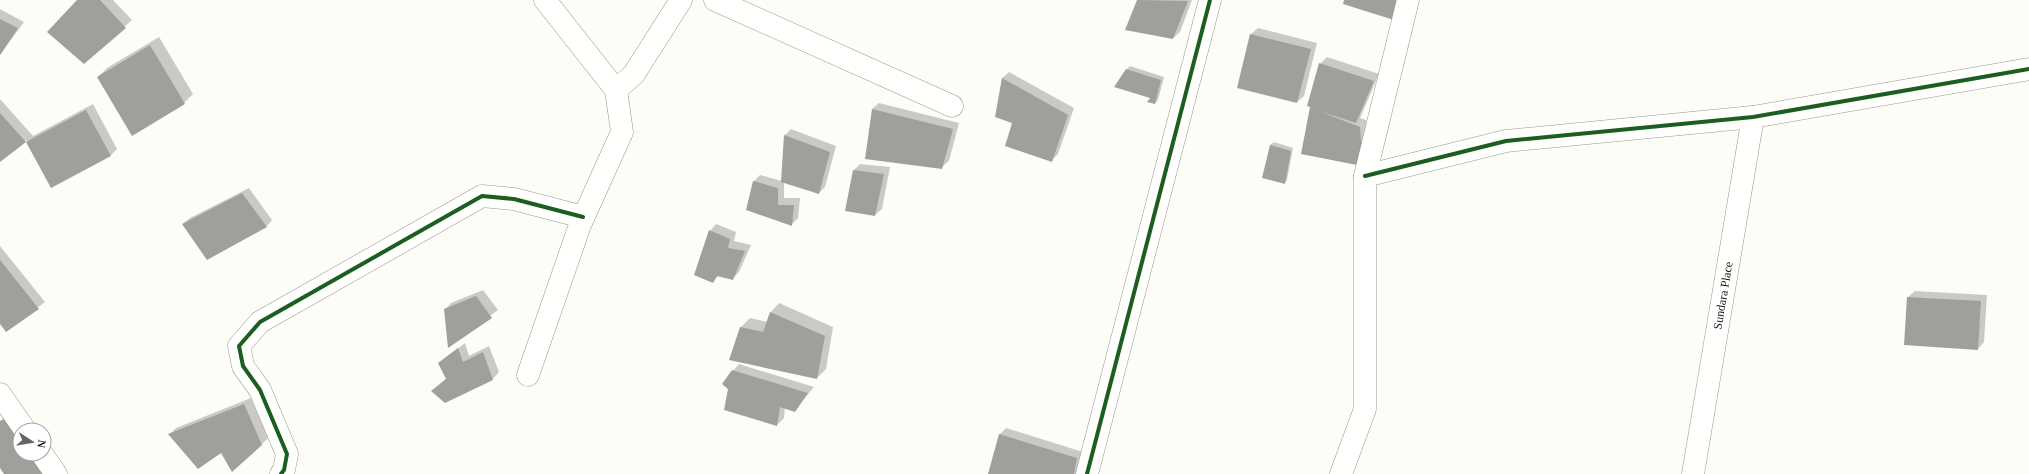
<svg xmlns="http://www.w3.org/2000/svg" width="2029" height="474" viewBox="0 0 2029 474" font-family="Georgia,serif">
  <style>
    .shadow { fill: #0003 }
    .building { fill: #a19f9c }
    .lines { fill: none; stroke-linecap: round; stroke-linejoin: round }
    .minor-casing { stroke: #979795; stroke-width: 23 }
    .minor { stroke: #fffffe; stroke-width: 22 }
    .cycleway-casing { stroke: #fff; stroke-width: 6 }
    .cycleway { stroke: #1b5e20; stroke-width: 4 }
    .labels { text-anchor: middle; stroke-width: 4; stroke-linejoin: round; paint-order: stroke }
    .street-label { font-size: 12px; fill: #111; stroke: #fff }
  </style>
  <rect width="100%" height="100%" fill="#fdfcf7"/>
  <g class="shadow">
    <path d="M78 0H113L132 20 84 63Z"/>
    <path d="M1138 0H1192L1180 32 1173 38 1126 29Z"/>
    <path d="M0 9 24 22 0 55Z"/>
    <path d="M1258 28 1317 43 1304 96 1297 102 1251 34Z"/>
    <path d="M159 37 193 94 184 103 98 77 107 68Z"/>
    <path d="M1327 57 1379 74 1360 118 1366 120 1368 159 1302 153 1320 64Z"/>
    <path d="M1130 66 1164 77 1158 100 1155 103 1127 69Z"/>
    <path d="M1009 72 1074 108 1058 154 1051 161 1013 122 996 116 1002 78Z"/>
    <path d="M0 99 33 136 93 104 117 149 110 156 51 187 26 140 0 161Z"/>
    <path d="M879 103 959 123 949 161 942 167 872 109Z"/>
    <path d="M791 129 836 146 825 187 819 193 784 182V198H800L798 218 792 224 747 209 754 181 760 175 782 181 785 135Z"/>
    <path d="M1274 142 1293 148 1287 180 1284 183 1270 145Z"/>
    <path d="M860 164 890 167 882 209 875 215 854 170Z"/>
    <path d="M249 188 272 220 266 227 183 224 190 218Z"/>
    <path d="M716 224 736 232 734 241 751 245 739 272 732 279 719 275 712 282 710 231Z"/>
    <path d="M0 246 45 302 7 331 0 322Z"/>
    <path d="M483 290 498 310 449 347 445 310 451 303Z"/>
    <path d="M1915 291 1987 295 1984 342 1978 349 1908 297Z"/>
    <path d="M779 303 833 327 826 369 817 378 731 359 741 327 750 318 767 322 771 312Z"/>
    <path d="M465 343 469 356 489 346 499 372 493 379 445 402 433 391 447 378 439 363Z"/>
    <path d="M739 364 814 387 795 410 785 407 784 418 777 425 729 388 733 371Z"/>
    <path d="M251 398 268 438 261 445 221 452 170 434 176 428Z"/>
    <path d="M1006 428 1083 452 1078 474H989L1000 434Z"/>
  </g>
  <g class="building">
    <path d="M77 0H100L126 28 84 64 47 32Z"/>
    <path d="M1137 0 1188 1 1173 39 1125 30Z"/>
    <path d="M1344 0H1400L1394 20 1343 4Z"/>
    <path d="M0 19 18 28 0 55Z"/>
    <path d="M1250 34 1311 49 1297 103 1237 88Z"/>
    <path d="M150 45 185 104 132 136 97 77Z"/>
    <path d="M1319 63 1374 81 1356 123 1319 111 1360 127 1361 141 1367 143 1362 166 1301 154 1310 107 1307 106Z"/>
    <path d="M1126 69 1161 80 1155 104 1147 102 1150 98 1114 87Z"/>
    <path d="M1002 78 1068 115 1052 162 1005 146 1012 123 995 117Z"/>
    <path d="M872 109 953 129 942 169 865 159Z"/>
    <path d="M86 110 111 156 51 188 26 142Z"/>
    <path d="M0 113 26 142 0 162Z"/>
    <path d="M784 135 830 152 819 194 781 182Z"/>
    <path d="M1270 145 1291 151 1285 184 1262 178Z"/>
    <path d="M853 170 884 174 875 216 845 211Z"/>
    <path d="M753 181 778 188V205H794L792 226 746 210Z"/>
    <path d="M242 193 267 227 207 260 182 224Z"/>
    <path d="M709 230 730 239 728 248 745 251 733 280 717 276 713 283 694 275Z"/>
    <path d="M0 260 39 309 6 332 0 324Z"/>
    <path d="M476 296 492 318 448 348 444 309Z"/>
    <path d="M1907 297 1981 301 1978 350 1904 345Z"/>
    <path d="M770 312 825 336 817 379 729 360 740 327 763 332Z"/>
    <path d="M458 348 463 362 483 352 493 380 445 403 431 391 446 379 438 363Z"/>
    <path d="M732 370 808 393 795 412 780 407 777 426 724 410 728 389 722 384Z"/>
    <path d="M244 404 262 445 232 472 221 453 198 469 168 434Z"/>
    <path d="M7 417 20 437V454H32L46 474H4L0 468V421Z"/>
    <path d="M999 434 1077 458 1074 474H988Z"/>
  </g>
  <g class="lines">
    <g class="minor-casing">
      <g id="minor">
        <path d="M715 0 952 106"/>
        <path d="M616 90 634 74 681 0"/>
        <path d="M1365 176 1506 141 1753 117 2029 69"/>
        <path d="M528 375 580 225 622 132 616 90 545 0"/>
        <path d="M0 394 25 430"/>
        <path d="M42 454 56 474"/>
        <path d="M281 474 284 470 287 454 260 390 243 366 239 346 260 322 482 196 514 199 583 217"/>
        <path d="M1087 474 1210 0"/>
        <path d="M1341 474 1365 409V176L1408 0"/>
        <path id="s1" d="M1693 474 1753 117"/>
      </g>
    </g>
    <use href="#minor" class="minor"/>
    <g class="cycleway-casing">
      <g id="cycleway">
        <path d="M1365 176 1506 141 1753 117 2029 69"/>
        <path d="M281 474 284 470 287 454 260 390 243 366 239 346 260 322 482 196 514 199 583 217"/>
        <path d="M1087 474 1210 0"/>
      </g>
    </g>
    <use href="#cycleway" class="cycleway"/>
  </g>
  <g class="labels">
    <g class="street-label">
      <text dy="4" stroke="none"><textPath href="#s1" startOffset="181">Sundara Place</textPath></text>
    </g>
  </g>
  <g transform="translate(32 442) rotate(102)"><circle r="19" fill="#ffffff" stroke="#a0a0a0"/>
  <path d="M0-3L7 15L0 10L-7 15Z" fill="#646362"/>
  <text y="-6" font-size="11" font-weight="bold" text-anchor="middle" fill="#111111">N</text>
  </g>
</svg>
